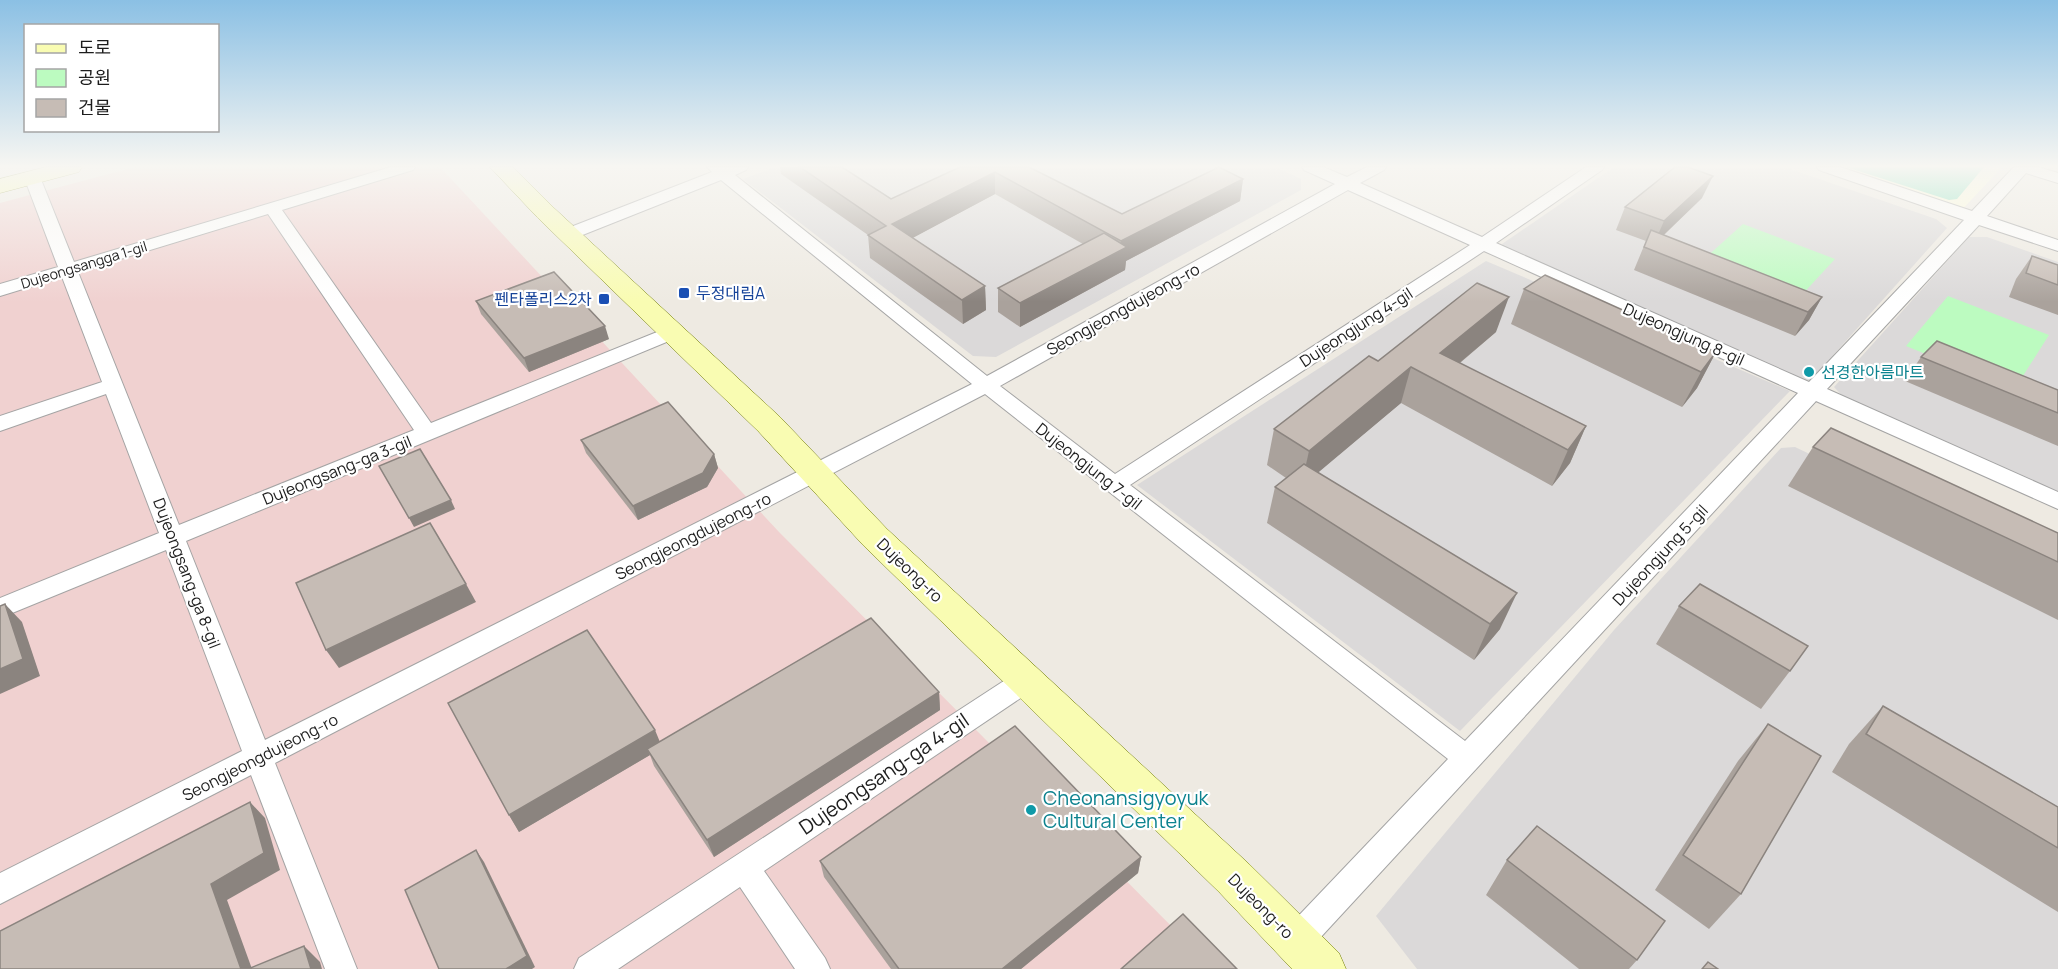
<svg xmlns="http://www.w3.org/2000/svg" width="2058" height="969" viewBox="0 0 2058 969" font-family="Manrope,'Noto Sans KR',sans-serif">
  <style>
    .residential { fill: #dbd9d9 }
    .commercial { fill: #f0d1d0 }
    .education { fill: #fffeda }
    .park { fill: #bcfbc0 }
    .pitch { fill: #7ce1b9 }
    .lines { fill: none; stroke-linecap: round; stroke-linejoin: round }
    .street-casing { stroke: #a4a4a4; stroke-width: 2 }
    .secondary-casing { stroke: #6c7701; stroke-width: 1 }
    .street { fill: #fff; fill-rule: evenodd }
    .secondary { fill: #f9fcb2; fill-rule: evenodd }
    .wall { fill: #aaa29c }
    .shaded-wall { fill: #8b847f }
    .building { fill: #c6bcb5; stroke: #8b847f; stroke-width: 1.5 }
    .transit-dot { fill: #1a4fb4; stroke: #fff; stroke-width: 2 }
    .culture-dot { fill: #0f9aa8; stroke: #fff; stroke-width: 2 }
    .labels { text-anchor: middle; stroke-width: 4.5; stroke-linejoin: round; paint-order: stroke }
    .far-street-label { font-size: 14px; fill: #1d1d1d; stroke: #fff }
    .transit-label { font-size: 16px; fill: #164399; stroke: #fff; text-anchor: start }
    .street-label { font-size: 16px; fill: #1d1d1d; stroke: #fff }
    .culture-label { font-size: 16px; fill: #0d838f; stroke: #fff; text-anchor: start }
    .near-street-label { font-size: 20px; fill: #1d1d1d; stroke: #fff }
    .near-culture-label { font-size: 20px; fill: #0d838f; stroke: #fff; text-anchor: start }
  </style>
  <rect width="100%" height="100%" fill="#eeeae2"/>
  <g class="residential">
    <path d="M776 167H1275L1301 179V190L996 357 973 356 743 179Z"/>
    <path d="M1614 167H1784L1936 219 1947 228 1811 380H1796L1508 253 1502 244Z"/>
    <path d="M1969 237H1987L2058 262V495L1850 404 1834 387Z"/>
    <path d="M1486 261 1790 391 1460 731 1137 485Z"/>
    <path d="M1795 447 2058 573V969H1417L1376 916 1614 630 1781 448Z"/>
  </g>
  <path class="commercial" d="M135 167H440L779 532 1214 969H0V203Z"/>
  <path class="education" d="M1825 167H2002L1959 213Z"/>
  <g class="park">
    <path d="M1743 224 1835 259 1798 299 1703 260Z"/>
    <path d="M1948 296 2049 335 2014 390 1906 346Z"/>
  </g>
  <path class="pitch" d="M1846 167H1984L1957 199 1949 200Z"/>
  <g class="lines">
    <g class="street-casing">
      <g id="street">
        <path d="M391 167H415L413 170 282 210 431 423 667 328H681L684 332 681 336 186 541 265 740 972 384 721 180 575 238H563L560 234 563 230 712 172 707 167H748L746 170 735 175 987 376 1335 184 1304 170 1302 167H1323L1347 177 1367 167H1386L1384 170 1360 183 1482 237 1586 167H1604L1602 170 1496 243 1809 382 1964 220 1819 170 1817 167H1840L1972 211 2014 167H2038L2058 173V183L2026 173 1987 216 2058 240V251L1979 225 1827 389 2058 492V509L1816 401 1307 952 1296 957 1285 952 1280 941 1285 930 1448 759 985 394 275 763 357 969H325L251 775 0 904V873L242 751 166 550 0 618V598L159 533 106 394 0 431V416L102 382 62 277 0 296V284L58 267 24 177 32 172 40 177 74 262ZM1348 190 1470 245 1115 474 1000 386ZM268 214 414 430 179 525 78 272ZM1484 251 1798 393 1465 741 1130 485Z"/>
        <path d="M1025 670 1034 673 1038 681 1034 689 764 871 825 958 830 969H795L740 887 618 969H574L579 958 1016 673Z"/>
      </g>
    </g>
    <g class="secondary-casing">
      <g id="secondary">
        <path d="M46 167H82L79 172 0 193V179Z"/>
        <path d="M490 167H513L554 208 780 417 887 529 1249 864 1339 953 1346 969H1292L1219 892 863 545 758 431 538 218Z"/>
      </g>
    </g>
    <use href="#street" class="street"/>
    <use href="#secondary" class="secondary"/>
  </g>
  <g class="wall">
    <path d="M780 167H842L891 199 960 167H1029L1122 214 1243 179 1240 201 1126 261 1125 270 1020 327 998 312V288L1083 244 995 194 912 238 985 286 986 310 963 324 870 258 868 235 781 174Z"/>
    <path d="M1702 198 1664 235 1822 297 1809 320 1795 336 1634 270 1646 241 1616 230 1625 207Z"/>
    <path d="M2032 256 2058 265V315L2009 297 2016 279Z"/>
    <path d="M1524 289 1716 352 1697 388 1682 407 1511 324Z"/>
    <path d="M476 301 609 339 529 372 481 314Z"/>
    <path d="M1496 332 1460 363 1586 426 1570 463 1552 486 1401 403 1318 472 1500 629 1474 660 1267 523 1275 487 1286 478 1267 465 1274 429 1378 361Z"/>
    <path d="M1921 357 2058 390V446L1905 381Z"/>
    <path d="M581 440 714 454 718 468 707 487 638 520 586 453Z"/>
    <path d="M1813 447 2058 533V620L1788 486Z"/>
    <path d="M1679 606 1790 671 1761 709 1656 644Z"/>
    <path d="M939 692 940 710 714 857 654 766 650 755 519 832 509 815 660 742Z"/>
    <path d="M1883 706 2058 807V912L1832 772 1849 744Z"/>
    <path d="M1768 724 1741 894 1709 929 1655 890 1738 761Z"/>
    <path d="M1141 857 1138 873 1021 969H891L824 877 820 861Z"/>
    <path d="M1507 860 1637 960 1629 969H1579L1486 895Z"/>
  </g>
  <g class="shaded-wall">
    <path d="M1005 167 995 172V194L894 248 892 224Z"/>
    <path d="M1713 176 1702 198 1654 244 1664 221Z"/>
    <path d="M1243 179 1240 201 1126 261 1125 270 1020 327V303L1120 251 1121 241Z"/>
    <path d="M985 286 986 310 963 324 962 300Z"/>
    <path d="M1509 297 1496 332 1438 381 1440 353Z"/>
    <path d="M1822 297 1809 320 1795 336 1808 312Z"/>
    <path d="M605 326 609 339 529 372 524 358Z"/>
    <path d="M1716 352 1697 388 1682 407 1701 372Z"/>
    <path d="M1411 367 1401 403 1301 487 1309 451Z"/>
    <path d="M1586 426 1570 463 1552 486 1568 450Z"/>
    <path d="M714 454 718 468 707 487 638 520 633 506Z"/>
    <path d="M451 500 455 509 414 527 409 518Z"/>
    <path d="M466 584 476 602 339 668 326 650Z"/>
    <path d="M1517 593 1500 629 1474 660 1490 624Z"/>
    <path d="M5 604 22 622 40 676 0 694V669Z"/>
    <path d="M939 692 940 710 714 857 707 840Z"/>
    <path d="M655 730 662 747 647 749 650 755 519 832 509 815Z"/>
    <path d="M250 802 265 818 280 870 227 900 252 969H241L211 884Z"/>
    <path d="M476 850 484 862 535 967 532 969H506Z"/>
    <path d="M1141 857 1138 873 1021 969H1002Z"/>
    <path d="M304 946 320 962 322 969H311Z"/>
  </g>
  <g class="building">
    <path d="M800 167H842L891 199 960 167H1029L1122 214 1219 167 1243 179 1121 241 995 172 892 224 985 286 962 300 868 235 886 226Z"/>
    <path d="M1675 167H1688L1713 176 1664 221 1625 207Z"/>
    <path d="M1651 230 1822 297 1808 312 1644 247Z"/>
    <path d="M1104 233 1127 247 1020 303 998 288Z"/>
    <path d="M2032 256 2058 265V285L2026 273Z"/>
    <path d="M554 272 605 326 524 358 476 301Z"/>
    <path d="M1545 275 1716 352 1701 372 1524 289Z"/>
    <path d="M1477 283 1509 297 1440 353 1586 426 1568 450 1411 367 1309 451 1274 429 1369 356 1378 361Z"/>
    <path d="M1937 341 2058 390V413L1921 357Z"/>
    <path d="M668 402 714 454 703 473 633 506 581 440Z"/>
    <path d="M1831 428 2058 533V562L1813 447Z"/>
    <path d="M420 449 451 500 409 518 379 466Z"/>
    <path d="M1304 464 1517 593 1490 624 1275 487Z"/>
    <path d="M430 523 466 584 326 650 296 583Z"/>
    <path d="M1700 584 1808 646 1790 671 1679 606Z"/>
    <path d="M5 604 23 659 0 669V606Z"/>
    <path d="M871 618 939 692 707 840 647 749Z"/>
    <path d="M587 630 655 730 509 815 448 703Z"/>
    <path d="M1883 706 2058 807V848L1866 734Z"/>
    <path d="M1768 724 1821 756 1741 894 1683 855Z"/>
    <path d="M1015 726 1141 857 1002 969H899L820 861Z"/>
    <path d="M250 802 264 853 211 884 241 969H0V931Z"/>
    <path d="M1537 826 1665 921 1637 960 1507 860Z"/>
    <path d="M476 850 527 956 506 969H439L405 890Z"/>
    <path d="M1183 914 1237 969H1121Z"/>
    <path d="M304 946 311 969H248Z"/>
    <path d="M1708 962 1718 969H1702Z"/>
  </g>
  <linearGradient id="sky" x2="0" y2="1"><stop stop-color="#8bc0e4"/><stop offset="0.55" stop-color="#f7f6f2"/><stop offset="1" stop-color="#f7f6f2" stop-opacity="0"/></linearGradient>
  <rect width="2058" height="302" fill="url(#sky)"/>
  <g class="transit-dot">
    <rect x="678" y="287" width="12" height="12" rx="3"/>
    <rect x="598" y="293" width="12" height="12" rx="3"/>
  </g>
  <g class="culture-dot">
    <circle cx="1809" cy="372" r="6"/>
    <circle cx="1031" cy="810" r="6"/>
  </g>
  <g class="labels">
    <g class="far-street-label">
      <text transform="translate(84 265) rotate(-17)" y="5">Dujeongsangga 1-gil</text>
    </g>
    <g class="transit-label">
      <text x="696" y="299">두정대림A</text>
      <text x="592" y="305" text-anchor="end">펜타폴리스2차</text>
    </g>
    <g class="street-label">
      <text transform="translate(1123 309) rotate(-29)" y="6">Seongjeongdujeong-ro</text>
      <text transform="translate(1356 327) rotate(-33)" y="6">Dujeongjung 4-gil</text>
      <text transform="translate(1684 334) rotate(24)" y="6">Dujeongjung 8-gil</text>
      <text transform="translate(1089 466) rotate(38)" y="6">Dujeongjung 7-gil</text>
      <text transform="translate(337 470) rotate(-22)" y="6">Dujeongsang-ga 3-gil</text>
      <text transform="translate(693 536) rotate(-27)" y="6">Seongjeongdujeong-ro</text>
      <text transform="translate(1660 555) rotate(-47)" y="6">Dujeongjung 5-gil</text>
      <text transform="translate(910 570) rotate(44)" y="6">Dujeong-ro</text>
      <text transform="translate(187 573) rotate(69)" y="6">Dujeongsang-ga 8-gil</text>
      <text transform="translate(260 757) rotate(-27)" y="6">Seongjeongdujeong-ro</text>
      <text transform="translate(1261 906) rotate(45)" y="6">Dujeong-ro</text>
    </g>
    <g class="culture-label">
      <text x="1821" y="378">선경한아름마트</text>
    </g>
    <g class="near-street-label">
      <text transform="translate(884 774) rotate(-34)" y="7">Dujeongsang-ga 4-gil</text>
    </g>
    <g class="near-culture-label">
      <text x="1043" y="805">Cheonansigyoyuk<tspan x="1043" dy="23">Cultural Center</tspan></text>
    </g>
  </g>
  <rect x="24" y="24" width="195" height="108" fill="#ffffff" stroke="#a5a5a5" stroke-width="1.5"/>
  <rect x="36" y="44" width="30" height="9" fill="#f9fcb2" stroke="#a5a5a5" stroke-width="1.5"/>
  <text x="78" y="54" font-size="18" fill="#1d1d1d">도로</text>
  <rect x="36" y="69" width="30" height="18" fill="#bcfbc0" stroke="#a5a5a5" stroke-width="1.5"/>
  <text x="78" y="84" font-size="18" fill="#1d1d1d">공원</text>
  <rect x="36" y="99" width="30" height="18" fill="#c6bcb5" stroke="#a5a5a5" stroke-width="1.5"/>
  <text x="78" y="114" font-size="18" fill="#1d1d1d">건물</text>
</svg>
